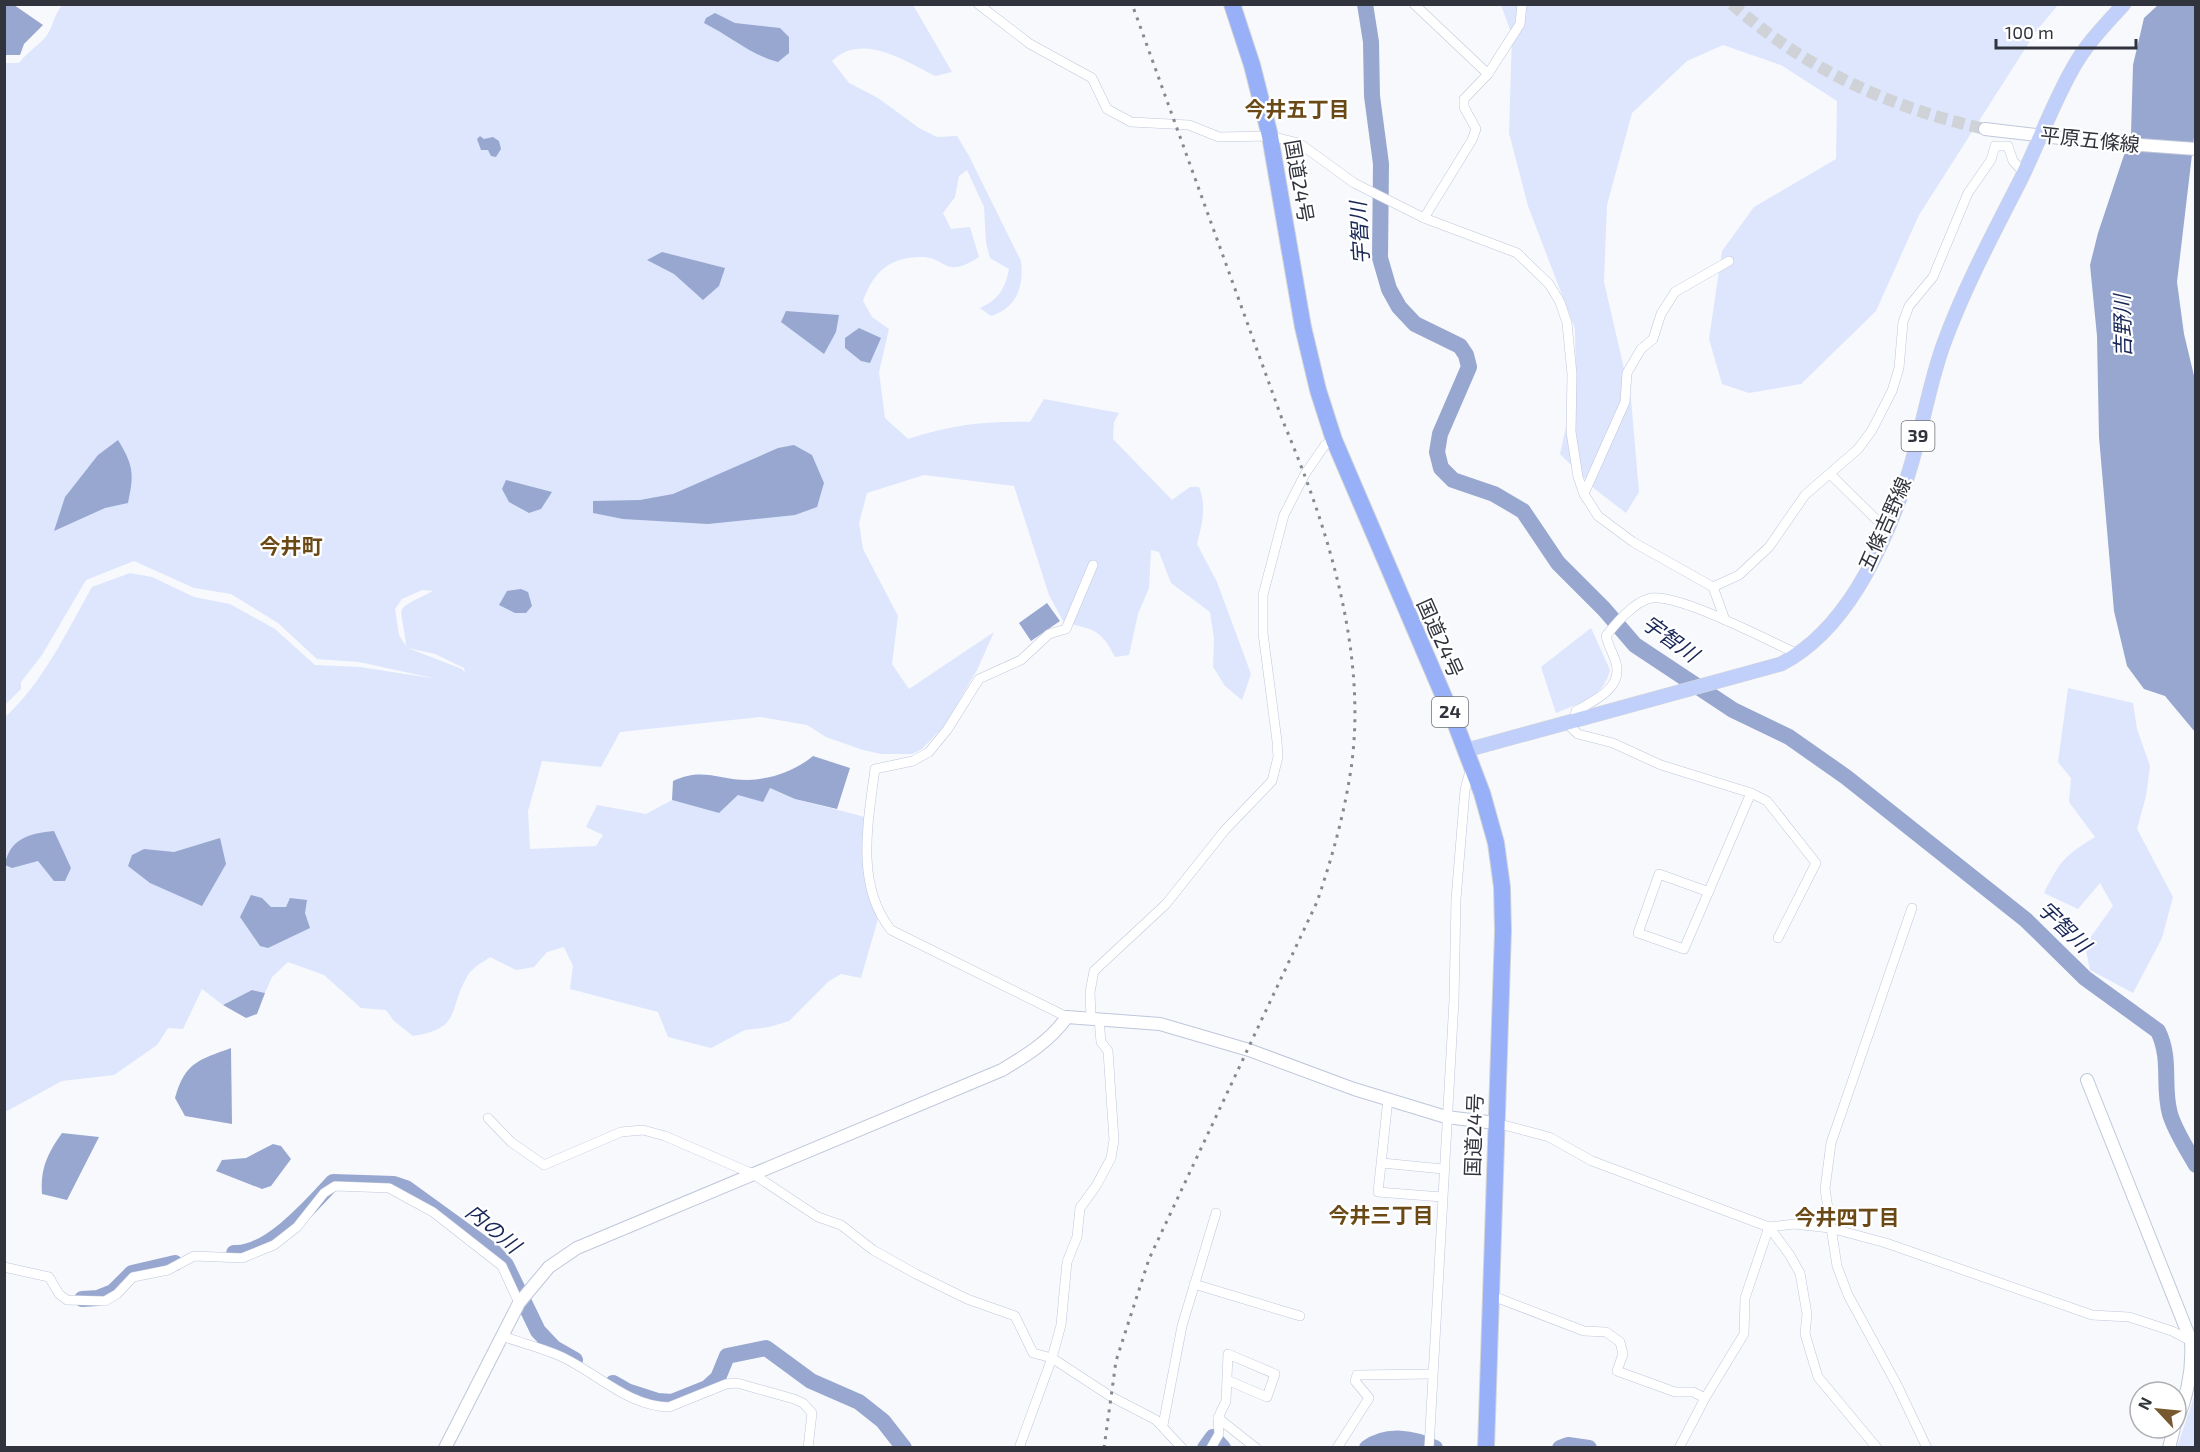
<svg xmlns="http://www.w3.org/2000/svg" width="2200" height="1452" viewBox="0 0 2200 1452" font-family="'Exo 2','Noto Sans JP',sans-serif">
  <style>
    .green { fill: #dde6fc; fill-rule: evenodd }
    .water { fill: #98a7cf }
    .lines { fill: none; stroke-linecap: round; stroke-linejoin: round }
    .river { stroke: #98a7cf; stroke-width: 16 }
    .secondary-tunnel { stroke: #cfd2d6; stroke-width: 12; stroke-dasharray: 12 6; stroke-linecap: butt }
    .street-casing { stroke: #bfc7db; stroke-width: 10 }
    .secondary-casing { stroke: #bfc7db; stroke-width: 14 }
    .primary-casing { stroke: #d6d6d8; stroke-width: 15 }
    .highway-casing { stroke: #d6d6d8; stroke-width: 18 }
    .street { stroke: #fff; stroke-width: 9 }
    .secondary { stroke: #fff; stroke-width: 12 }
    .primary { stroke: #c1d0fb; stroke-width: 14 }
    .highway { stroke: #97b0f8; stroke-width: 16 }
    .rail { stroke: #878990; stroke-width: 3; stroke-dasharray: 3 6; stroke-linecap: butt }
    .labels { text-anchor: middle; stroke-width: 4.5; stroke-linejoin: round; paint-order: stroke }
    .shield { fill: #fff; stroke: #6f7176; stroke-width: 1.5 }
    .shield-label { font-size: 18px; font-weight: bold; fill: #31343c }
    .street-label { font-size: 20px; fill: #31343c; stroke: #fff }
    .neighbourhood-label { font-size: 21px; font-weight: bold; fill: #6b4916; stroke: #fff }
    .water-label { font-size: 21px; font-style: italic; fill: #192758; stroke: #fff }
  </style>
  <rect width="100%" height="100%" fill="#f7f9fd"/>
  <g class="green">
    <path d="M63 4 913 5 952 72 935 76C905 61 862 32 832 61L849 83 878 98 919 128 937 137 957 136 969 156 1021 261C1024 286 1017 308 991 316L980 308C999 299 1005 289 1009 269L990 258 986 243 984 207 967 170 959 176 955 197 943 213 951 229 970 227 979 257C944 280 947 257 921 257 890 257 873 272 863 301L872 317 889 329 879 372 885 418 908 439C951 425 985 421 1030 422L1044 399 1119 413 1114 422 1113 439 1172 500 1190 487H1199C1207 507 1202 524 1197 544L1217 582 1251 674 1242 700 1225 686 1213 667 1214 638 1210 612 1171 583 1159 552 1151 550 1149 588 1138 614 1129 655 1115 657C1102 630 1092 628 1064 623L1049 595 1014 486 924 475 867 493 859 523 863 549 898 616 892 664 909 689 994 632 977 670 945 725 922 749 912 754H881L863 750 826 737 807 725 760 717 620 732 601 767 542 761 528 811 530 849 596 846 603 835 586 827 597 805 646 814 672 800 719 813 738 795 770 788 795 799 865 817 863 866 870 901 878 919 861 978 841 974 829 981 789 1021 769 1027 745 1030 711 1048 668 1037 658 1012 570 989 573 966 564 947 547 952 534 967 516 970 490 957C483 962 472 968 468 975 447 1010 463 1028 413 1036L394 1021 386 1010 361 1008 324 975 288 962 272 977 265 993 252 990 223 1005 202 989 183 1029 168 1028 157 1045 114 1075 62 1081 5 1112V717C43 683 67 631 92 587L130 573 152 577 194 597 230 604 275 629 315 665 360 667 437 679 359 662 317 659 278 623 231 594 194 588 134 561 86 580 42 655 21 682V689L5 705V63H19C27 52 43 42 47 35 54 24 54 14 63 4ZM422 590 433 591C390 613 402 602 406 646L399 635 395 609 402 599ZM408 648 435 654 464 668 465 673 462 669Z"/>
    <path d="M1501 5H2058L2037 30 1919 215 1876 311 1801 384 1749 393 1722 384 1709 339 1722 251 1754 207 1836 159 1837 101 1781 65 1723 45 1687 61 1632 113 1607 205 1604 282 1631 399 1639 492 1626 513 1596 490 1560 454 1576 381 1575 329 1528 206 1509 133 1512 35Z"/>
    <path d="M1591 628 1610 670C1603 699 1580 702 1556 713L1541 667Z"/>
    <path d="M2068 688 2133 703 2137 729 2150 766 2146 796 2137 829 2173 897 2162 938 2133 993 2090 970 2085 945 2113 906 2100 883 2078 909 2044 893C2060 861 2064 856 2095 837L2069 802 2071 778 2058 762Z"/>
    <path d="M2195 1394V1447H2177Z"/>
  </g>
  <g class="water">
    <path d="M4 5H14L43 25 24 44 20 55H5Z"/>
    <path d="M2158 5H2195V129L2177 282 2184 334 2196 384 2195 732 2165 696 2144 689 2127 666 2114 611 2099 437 2097 336 2090 265 2098 233 2131 134 2133 65 2144 18Z"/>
    <path d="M715 13 735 23 780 28 789 37V53L778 62C751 55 730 36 704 23L706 18Z"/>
    <path d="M480 136 484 139 493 137 499 141 501 149 496 157 491 156 488 150H481L477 139Z"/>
    <path d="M662 252 725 268 719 286 703 300 674 274 647 260Z"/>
    <path d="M786 311 839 315 836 332 824 354 781 322Z"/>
    <path d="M859 328 881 338 870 363 861 361 845 348V338Z"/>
    <path d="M118 440C134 466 134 474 128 503L105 508 54 531 65 497 98 455Z"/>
    <path d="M794 445 812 455 824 483 817 507 795 515 708 524 623 519 593 513V501L640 500 673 494 778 448Z"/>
    <path d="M506 480 552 492 541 509 529 513 509 502 502 489Z"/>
    <path d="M521 589 528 592 532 606 526 613H515L499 605 507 591Z"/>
    <path d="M1047 603 1060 621 1031 641 1019 623Z"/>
    <path d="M813 756 850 768 837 809 795 799 770 788 763 802 738 795 719 813 672 800 673 781C703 767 718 780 748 780 772 779 795 771 813 756Z"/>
    <path d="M54 831 71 868 65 881H54L38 861 12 868 5 865C9 839 30 833 54 831Z"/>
    <path d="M220 838 226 864 202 906 150 883 128 866 132 855 144 849 174 852Z"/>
    <path d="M251 895 262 898 271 907H286L290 898 307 900 305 913 310 928 268 948 260 946 240 917Z"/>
    <path d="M252 990 265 993 257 1014 246 1018 223 1005Z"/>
    <path d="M231 1048 232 1124 185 1116 175 1098C185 1062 199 1060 231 1048Z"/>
    <path d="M62 1133 99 1137 67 1200 42 1194C40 1168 48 1153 62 1133Z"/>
    <path d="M273 1144 281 1146 291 1159 271 1186 262 1189 216 1171 222 1160 246 1158Z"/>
  </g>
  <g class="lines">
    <g class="river">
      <path d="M1365 4 1371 42 1372 96 1381 164 1380 258 1389 289 1399 307 1415 324 1460 346 1466 355 1469 367 1440 434 1437 452 1441 468 1453 480 1494 494 1523 511 1558 563 1604 609 1635 645 1733 710 1789 737 1846 777 2026 920 2085 978 2158 1031C2172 1060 2162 1086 2170 1114 2175 1131 2187 1149 2196 1165"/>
      <path d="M234 1253C268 1255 311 1206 333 1182L394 1184 406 1188 493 1251 506 1265 538 1331 554 1348 575 1360"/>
      <path d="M82 1299 98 1298 113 1292 132 1273 175 1263"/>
      <path d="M613 1383 627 1391 658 1401 672 1402 707 1388 718 1378 727 1356 766 1348 811 1381 859 1402 883 1421 904 1448"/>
      <path d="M1205 1448 1213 1437 1223 1448"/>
      <path d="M1367 1448C1387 1433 1414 1438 1435 1448"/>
      <path d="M1560 1448 1568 1445 1589 1448"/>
    </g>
    <path class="secondary-tunnel" d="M1732 4C1805 69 1891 108 1985 129"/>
    <g class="street-casing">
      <g id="street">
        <path d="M978 4 1030 44 1092 78 1107 109 1131 122 1189 125 1219 137 1270 136 1299 143 1354 183 1424 218 1517 253 1549 284 1560 302 1567 323 1572 374 1571 432 1578 477 1584 494 1598 516 1633 542 1713 587 1725 620"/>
        <path d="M1414 4 1488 74 1520 24 1522 4"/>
        <path d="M1424 218 1472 140 1476 129 1464 107V99L1488 74"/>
        <path d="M1830 474 1887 530"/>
        <path d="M1584 494 1625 402 1627 373 1641 349 1653 339 1661 314 1675 292 1729 261"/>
        <path d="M1713 587 1739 575 1769 547 1805 495 1858 449 1872 430 1892 391 1899 368 1903 322 1909 306 1933 277 1968 193 1991 160 1995 146H2008L2013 161 2024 173"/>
        <path d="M1574 720 1576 711C1593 701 1623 689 1616 663 1613 653 1608 645 1606 636 1616 623 1636 600 1652 598 1682 595 1769 641 1800 655"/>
        <path d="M1565 722 1578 734 1613 743 1661 765 1751 793 1767 801 1816 863 1778 938"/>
        <path d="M1709 892 1659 874 1638 933 1684 949 1751 793"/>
        <path d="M1912 908 1831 1143 1825 1189 1837 1266 1848 1295 1897 1385 1927 1448"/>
        <path d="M1067 1017 891 930C855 885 868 822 875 769L913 761 929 752 947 730 979 679 1021 660 1049 634 1066 629 1093 565"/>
        <path d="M1091 1017 1090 992 1094 971 1166 904 1225 830 1272 781 1278 757 1277 741 1263 633V595L1284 515 1305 474 1325 445 1334 440"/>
        <path d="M1388 1099 1378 1192 1442 1197"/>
        <path d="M488 1118 511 1142 544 1165 621 1132 643 1130 665 1136 753 1174 818 1217 841 1225 873 1250 916 1274 967 1299 1015 1316 1033 1353 1052 1358 1110 1396 1156 1420 1182 1448"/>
        <path d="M1496 1123 1549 1137 1592 1161 1769 1227 1794 1224 1830 1228 1886 1243 2092 1315 2129 1317 2172 1331 2191 1341"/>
        <path d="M1382 1163 1443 1169"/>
        <path d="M1769 1227 1789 1254 1800 1273 1807 1314 1805 1334 1818 1377 1877 1448"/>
        <path d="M4 1267 49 1277 59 1294 67 1300 105 1301 117 1294 133 1277 168 1270 194 1256 242 1258 274 1245 297 1227 324 1193 335 1186 389 1188 433 1212 502 1266 519 1303"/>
        <path d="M1194 1284 1300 1316"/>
        <path d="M1490 1295 1584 1331 1606 1332 1620 1342 1623 1354 1617 1371 1675 1392H1693L1705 1398 1679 1448"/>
        <path d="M502 1336C521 1343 542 1348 560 1356 596 1372 627 1406 669 1407L726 1384 737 1383 794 1399 803 1403 812 1413 808 1448"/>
        <path d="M1705 1398 1744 1334 1745 1298 1769 1227"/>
        <path d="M1218 1418 1256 1448"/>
        <path d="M1163 1425 1182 1326 1216 1213"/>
        <path d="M1019 1448 1052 1358 1061 1325 1067 1262 1077 1237 1080 1208 1096 1186 1111 1158 1114 1140 1108 1051 1101 1042 1099 1019"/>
        <path d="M1211 1448 1219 1434 1218 1418 1226 1401 1228 1354 1275 1374 1267 1397 1227 1380"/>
        <path d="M1337 1448 1369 1398 1355 1381 1357 1375 1431 1374"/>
        <path d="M1429 1448 1454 1000 1456 899 1465 790 1471 767"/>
      </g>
    </g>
    <g class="secondary-casing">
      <g id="secondary">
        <path d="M1985 129 2086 141 2196 149"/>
        <path d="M2087 1080 2191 1341C2193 1370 2187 1397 2176 1423"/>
        <path d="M445 1448 519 1303 549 1267 577 1248 1002 1070C1027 1055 1050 1041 1067 1017L1160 1024 1249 1050 1354 1089 1446 1117 1496 1123"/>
        <path d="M2169 1448 2174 1428"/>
      </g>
    </g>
    <g class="primary-casing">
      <path id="primary" d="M1467 750 1781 664C1845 631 1881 552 1904 487 1921 440 1927 389 1944 343 1965 286 1994 232 2021 179 2039 142 2053 103 2073 68 2086 44 2106 24 2124 4"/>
    </g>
    <g class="highway-casing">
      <path id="highway" d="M1232 4 1252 65 1270 136 1303 327 1318 390 1334 440 1456 725 1482 793 1496 843 1502 887 1503 931 1486 1448"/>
    </g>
    <use href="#street" class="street"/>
    <use href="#secondary" class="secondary"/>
    <use href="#primary" class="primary"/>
    <use href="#highway" class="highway"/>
    <path class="rail" d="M1104 1448 1116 1361 1149 1259 1317 902C1332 858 1344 815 1351 769 1368 652 1327 525 1282 419L1132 4"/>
  </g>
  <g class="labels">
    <g class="shield">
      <rect x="1901.5" y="421" width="33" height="30" rx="4.5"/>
      <rect x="1432" y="697" width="36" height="30" rx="4.5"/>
    </g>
    <g class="shield-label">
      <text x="1918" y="442">39</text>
      <text x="1450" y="718">24</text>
    </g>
    <g class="street-label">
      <text transform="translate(2090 140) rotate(6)" y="7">平原五條線</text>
      <text transform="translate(1299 181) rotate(80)" y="7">国道24号</text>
      <text transform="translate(1885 524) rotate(-66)" y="7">五條吉野線</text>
      <text transform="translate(1440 638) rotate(66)" y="7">国道24号</text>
      <text transform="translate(1474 1135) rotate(-88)" y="7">国道24号</text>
    </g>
    <g class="neighbourhood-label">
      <text x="1297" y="117">今井五丁目</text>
      <text x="291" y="554">今井町</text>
      <text x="1381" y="1223">今井三丁目</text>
      <text x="1847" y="1225">今井四丁目</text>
    </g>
    <g class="water-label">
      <text transform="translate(1360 233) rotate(-93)" y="7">宇智川</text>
      <text transform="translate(2123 326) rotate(-91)" y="7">吉野川</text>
      <text transform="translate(1670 639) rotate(36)" y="7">宇智川</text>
      <text transform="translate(2064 927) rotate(44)" y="7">宇智川</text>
      <text transform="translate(493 1229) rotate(40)" y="7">内の川</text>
    </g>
  </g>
  <rect width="2200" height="1452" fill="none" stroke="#31343c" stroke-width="12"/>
  <g transform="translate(2158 1410) rotate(296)"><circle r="28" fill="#ffffff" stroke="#adaeb1" stroke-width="1.5"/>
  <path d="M0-4.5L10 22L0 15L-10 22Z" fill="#78582e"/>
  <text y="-9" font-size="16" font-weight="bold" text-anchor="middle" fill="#31343c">N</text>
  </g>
  <path d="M1996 39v9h140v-9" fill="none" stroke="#31343c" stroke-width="3"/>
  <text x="2005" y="39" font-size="18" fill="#31343c" stroke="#ffffff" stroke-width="4.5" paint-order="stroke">100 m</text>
</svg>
